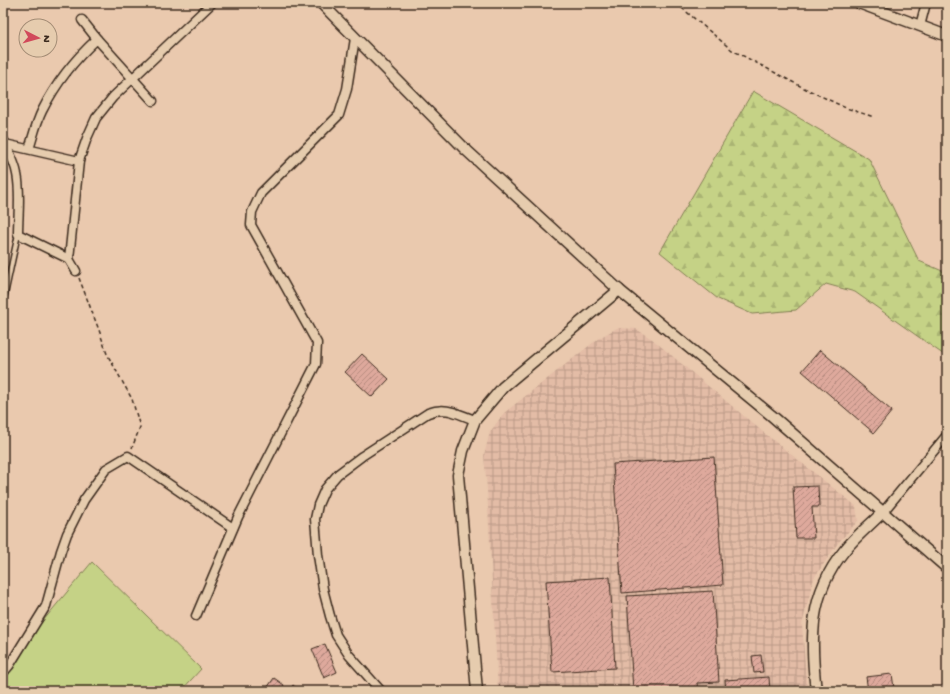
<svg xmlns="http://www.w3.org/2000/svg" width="950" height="694" viewBox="0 0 950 694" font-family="'Gochi Hand',sans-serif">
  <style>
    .industrial { fill: url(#industrial-grid) }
    .forest { fill: url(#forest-firs); stroke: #807e52 }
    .garden { fill: #c5d286; stroke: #807e52 }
    .building { fill: url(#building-hatch); stroke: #3b2a1e }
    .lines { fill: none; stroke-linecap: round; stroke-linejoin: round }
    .service-casing { stroke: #3b2a1e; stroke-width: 7 }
    .minor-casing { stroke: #3b2a1e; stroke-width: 11 }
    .tertiary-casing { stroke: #3b2a1e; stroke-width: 13 }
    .path { stroke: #3b2a1e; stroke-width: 1.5; stroke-dasharray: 4 3; stroke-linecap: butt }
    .service { stroke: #e6ccae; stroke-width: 4 }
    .minor { stroke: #e6ccae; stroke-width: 8 }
    .tertiary { stroke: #e6ccae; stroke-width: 10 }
  </style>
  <defs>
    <pattern id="industrial-grid" width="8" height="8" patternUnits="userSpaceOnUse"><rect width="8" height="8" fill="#e3bca6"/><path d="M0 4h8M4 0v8" fill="none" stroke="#b99987"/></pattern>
    <pattern id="forest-firs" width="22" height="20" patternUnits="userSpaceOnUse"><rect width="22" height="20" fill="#c5d286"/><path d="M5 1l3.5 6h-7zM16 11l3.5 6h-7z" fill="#aab473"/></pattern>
    <pattern id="building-hatch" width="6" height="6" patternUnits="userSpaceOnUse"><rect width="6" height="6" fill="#dea99c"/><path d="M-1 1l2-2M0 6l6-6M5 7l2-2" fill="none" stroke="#b58a7f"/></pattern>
  </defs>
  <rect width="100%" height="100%" fill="#eac9ae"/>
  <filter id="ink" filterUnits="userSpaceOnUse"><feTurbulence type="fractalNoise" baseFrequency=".025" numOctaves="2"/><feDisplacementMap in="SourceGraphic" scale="8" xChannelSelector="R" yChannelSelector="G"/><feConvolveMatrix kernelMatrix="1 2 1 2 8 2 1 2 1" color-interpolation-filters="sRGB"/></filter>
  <g filter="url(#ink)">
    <path class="industrial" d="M617 328 636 329 652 339 763 432 856 506 858 521 838 543 814 578 802 625 807 691H498L487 489 484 455 490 432 504 413 599 338Z"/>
    <path class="forest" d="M753 91 869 159 919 261 947 273V357L855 292 826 284 796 310 752 314 718 299 660 252Z"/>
    <path class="garden" d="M92 562 201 669 181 691H3V669Z"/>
    <g class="building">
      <path d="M820 350 892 411 874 433 802 371Z"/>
      <path d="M362 354 389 379 372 397 345 372Z"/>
      <path d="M714 457 723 585 622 593 613 464Z"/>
      <path d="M818 486 819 507H812L814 538H796L793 487Z"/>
      <path d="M610 577 615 668 552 672 546 581Z"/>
      <path d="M713 591 719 682 697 683 698 691H633L627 596Z"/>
      <path d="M325 644 337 672 324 678 312 649Z"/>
      <path d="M761 655 763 672 754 673 752 656Z"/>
      <path d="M892 674 894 688 868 691 866 677Z"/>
      <path d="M769 677 770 691H726L725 680Z"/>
      <path d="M274 678 284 685 281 691H265Z"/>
      <path d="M293 685 300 691H289Z"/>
    </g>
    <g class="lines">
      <g class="service-casing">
        <path id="service" d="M3 304 18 234"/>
      </g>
      <g class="minor-casing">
        <g id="minor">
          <path d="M82 20 97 39"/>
          <path d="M920 26 926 3"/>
          <path d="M3 139C8 150 15 162 17 174 21 193 18 215 18 234L69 259 76 271"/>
          <path d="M5 144 79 161"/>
          <path d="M29 149C33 137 36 123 42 111 55 85 75 59 97 39L153 101"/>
          <path d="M69 259 79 161 87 138 96 118 113 97 212 3"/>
          <path d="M883 512 947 435"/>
          <path d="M196 616 238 517 316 364 317 343 251 225 252 212 261 193 339 115 347 89 355 38"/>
          <path d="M3 673 9 666 46 606 61 551 67 534 84 500 106 469 128 456 233 528"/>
          <path d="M381 691 349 655 336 635 330 616 323 589 318 555 315 519 318 505 325 489 338 474 362 456 428 413C447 406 457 414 475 420"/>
        </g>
      </g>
      <g class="tertiary-casing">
        <g id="tertiary">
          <path d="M321 3 465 149 619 290 771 415 947 568"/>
          <path d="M859 3 947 36"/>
          <path d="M477 691 458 475 463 451 475 420 503 387 619 290"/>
          <path d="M816 691C810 639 809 594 844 551 855 537 870 525 883 512"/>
        </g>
      </g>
      <g class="path">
        <path d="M676 3 732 50 804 88 846 108 874 117"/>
        <path d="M79 278 99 330 107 354 132 399 140 427 132 448"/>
      </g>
      <use href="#service" class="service"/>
      <use href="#minor" class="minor"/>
      <use href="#tertiary" class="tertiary"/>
    </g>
  </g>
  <rect width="950" height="694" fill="none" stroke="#e6ccae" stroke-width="16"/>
  <rect x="8" y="8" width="934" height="678" fill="none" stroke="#3b2a1e" stroke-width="1.5" filter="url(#ink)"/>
  <g transform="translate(38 38) rotate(96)"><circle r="19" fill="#e6ccae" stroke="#a28b74"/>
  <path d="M0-3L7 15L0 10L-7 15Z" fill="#d1495b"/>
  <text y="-6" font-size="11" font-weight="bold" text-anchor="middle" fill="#3b2a1e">N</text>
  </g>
</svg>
